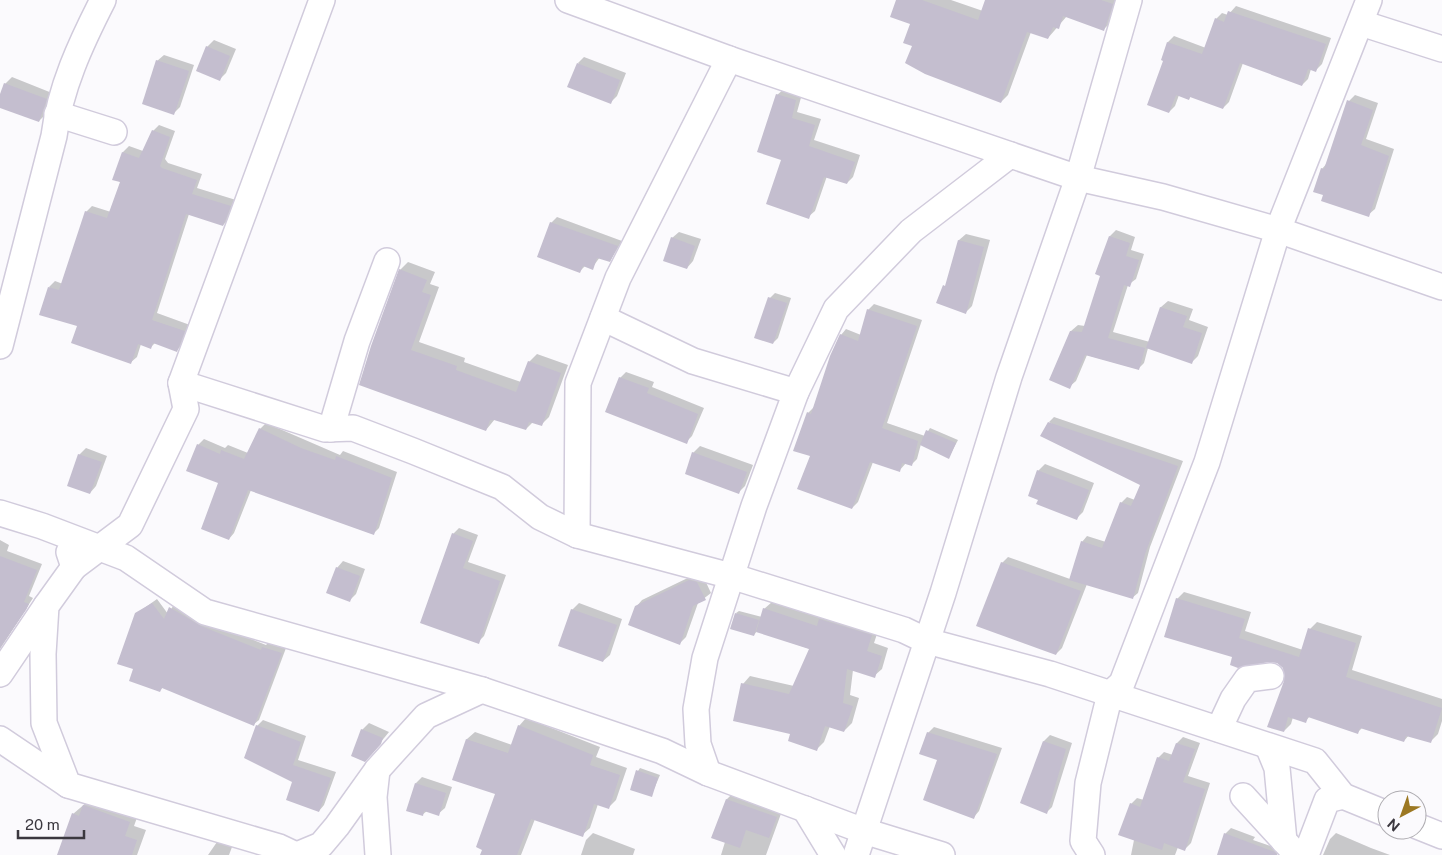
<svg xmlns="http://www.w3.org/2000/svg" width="1442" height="855" viewBox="0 0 1442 855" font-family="'Public Sans',sans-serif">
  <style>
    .shadow { fill: #0003 }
    .building { fill: #c4becf }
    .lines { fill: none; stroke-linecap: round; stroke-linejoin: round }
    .street-casing { stroke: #d1cbdc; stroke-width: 28 }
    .street { stroke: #fff; stroke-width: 25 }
  </style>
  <rect width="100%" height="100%" fill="#fbfafd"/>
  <g class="shadow">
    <path d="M897 0H951L983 11 987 0H1118L1111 22 1104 29 1067 16 1048 38 1031 32 1008 95 1001 102 914 45 911 23Z"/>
    <path d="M1236 6 1331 38 1322 64 1316 70 1311 69 1308 79 1302 85 1243 63 1229 102 1223 108 1191 96 1189 99 1179 95 1175 106 1169 112 1165 60 1162 59 1168 42 1174 36 1206 48 1216 19 1222 13 1228 15Z"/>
    <path d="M214 40 236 49 226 73 220 79 207 47Z"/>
    <path d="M164 55 194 65 180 107 174 113 157 61Z"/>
    <path d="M584 57 626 73 617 96 610 103 578 63Z"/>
    <path d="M12 77 52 93 46 114 39 121 0 106V98L5 84Z"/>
    <path d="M784 89 802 94 797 112 821 119 814 140 860 155 853 177 847 183 827 176 815 211 808 217 783 159 777 95Z"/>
    <path d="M1355 95 1378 103 1366 139 1394 149 1375 209 1368 215 1324 194 1322 169 1327 163 1349 101Z"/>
    <path d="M159 125 175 131 165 159 168 163 202 174 197 188 236 200 229 219 223 225 189 214 157 313 190 325 183 344 177 350 155 343 151 347 141 344 137 357 130 363 78 325 49 287 55 281 63 284 86 212 92 206 111 212 121 182 114 179 123 152 129 146 143 151 153 131Z"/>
    <path d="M557 217 622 241 610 261 600 257 592 268 585 266 579 272 551 223Z"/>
    <path d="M1116 230 1135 237 1131 250 1144 254 1136 279 1128 285 1113 332 1150 342 1161 307 1168 301 1193 309 1189 320 1208 327 1198 356 1192 362 1148 348 1144 363 1138 369 1087 355 1076 381 1069 387 1071 331 1078 325 1085 326 1101 275 1097 274 1110 236Z"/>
    <path d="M679 232 701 239 693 261 687 268 672 238Z"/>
    <path d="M966 234 990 240 972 306 965 313 938 302 948 282 959 240Z"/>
    <path d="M408 262 435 272 430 284 439 287 419 342 465 358 464 362 521 382 529 362 537 354 568 365 549 417 541 425 533 422 526 429 495 419 486 430 361 384 400 270Z"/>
    <path d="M775 293 791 298 778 338 773 343 770 298Z"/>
    <path d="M874 304 922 320 887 423 925 436 930 428 958 440 949 457 921 444 917 459 912 464 906 463 899 471 873 462 858 502 852 508 811 455 808 413 814 407 841 335 846 329 861 335 868 310Z"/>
    <path d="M626 372 654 382 652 387 704 408 692 436 686 442 620 378Z"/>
    <path d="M1054 417 1183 461 1150 547 1138 593 1132 598 1087 584 1062 648 1056 654 1002 563 1008 557 1070 579 1082 542 1087 536 1106 542 1121 503 1127 497 1135 500 1142 485 1049 422Z"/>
    <path d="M266 423 340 455 343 451 397 472 379 528 373 534 251 490 234 533 229 539 220 483 198 445 204 439 225 448 228 445 248 453 260 429Z"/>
    <path d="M700 446 753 465 745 486 739 492 693 453Z"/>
    <path d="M86 448 107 456 96 486 90 493 79 455Z"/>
    <path d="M1045 464 1094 483 1083 512 1076 519 1040 499 1038 471Z"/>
    <path d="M459 528 478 535 468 562 506 575 484 636 478 642 453 534Z"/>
    <path d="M0 540 9 545 7 551 42 564 29 596 33 598 0 649Z"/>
    <path d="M343 561 365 569 356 594 349 601 337 568Z"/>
    <path d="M696 574 703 576 711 593 698 603 686 637 680 643 636 607 642 600Z"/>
    <path d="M1184 592 1251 612 1245 631 1303 650 1310 629 1317 622 1362 636 1352 670 1442 699V721L1438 734 1431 741 1409 735 1404 741 1362 728 1357 733 1310 716 1305 722 1293 717 1291 724 1284 731 1286 681 1284 667 1278 662 1234 657 1177 599Z"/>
    <path d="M157 599 168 614 175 603 206 621 266 645 268 643 286 648 259 720 254 724 163 687 160 690 134 669 136 614Z"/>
    <path d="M772 602 879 628 874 643 888 648 882 669 874 676 853 670 850 695 859 698 852 723 844 731 830 726 824 742 816 750 792 733 743 684 750 676 794 686 810 649 757 631 754 635 736 613 739 611 762 617 764 609Z"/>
    <path d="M579 603 622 619 610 655 603 661 572 610Z"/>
    <path d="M526 718 600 747 596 757 627 768 616 800 609 807 598 804 590 828 582 835 535 819 521 855H482L496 793 454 779 467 739 475 732 512 745 519 726Z"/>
    <path d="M263 720 306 736 298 760 336 772 324 805 319 811 293 781 257 726Z"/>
    <path d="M369 723 389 732 371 754 362 730Z"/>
    <path d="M934 727 1002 748 979 811 974 817 928 733Z"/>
    <path d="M1050 735 1072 743 1052 807 1046 813 1044 741Z"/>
    <path d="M1183 737 1200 743 1188 776 1210 783 1191 843 1185 849 1178 847 1175 855H1131L1134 840 1131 804 1137 798 1144 800 1158 758 1164 752 1173 755 1177 743Z"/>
    <path d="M640 768 660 775 651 796 638 771Z"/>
    <path d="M422 777 452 787 445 808 438 814 427 811 422 815 416 783Z"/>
    <path d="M733 793 782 811 766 855H721L725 842 713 837 727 799Z"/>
    <path d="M94 796 139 812 134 826 146 830 137 855H58L73 814Z"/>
    <path d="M1231 828 1255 837 1253 840 1279 849 1277 855H1218L1225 834Z"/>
    <path d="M593 833 635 849 633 855H581L586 840Z"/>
    <path d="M1336 833 1371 848 1390 855H1323L1330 839Z"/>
    <path d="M217 842 232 847 229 855H203H208Z"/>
  </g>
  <g class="building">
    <path d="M896 0H922L978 20 985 0H1101L1113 4 1104 31 1063 16 1059 29 1053 27 1048 39 1027 32 1001 103 925 74 905 63 912 46 903 43 910 24 890 17Z"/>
    <path d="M1228 11 1326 44 1316 72 1308 69 1302 86 1240 63 1223 109 1190 97 1189 100 1176 95 1169 113 1147 105 1163 61 1161 60 1167 42 1202 54 1215 18 1224 22Z"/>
    <path d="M206 46 230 56 220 81 196 71Z"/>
    <path d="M156 60 189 71 174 115 142 104Z"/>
    <path d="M577 63 620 80 611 104 567 87Z"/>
    <path d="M4 83 47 99 39 122 0 108V94Z"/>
    <path d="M776 94 796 100 792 118 815 125 809 146 855 162 847 184 824 177 809 219 766 204 781 160 757 152Z"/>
    <path d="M1347 100 1373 110 1361 145 1389 156 1369 217 1321 201 1323 195 1313 192 1321 168 1324 169Z"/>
    <path d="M152 130 170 137 160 166 162 168 197 180 192 194 231 206 223 226 186 214 152 320 185 331 177 352 153 343 151 349 138 344 131 364 71 343 77 326 39 315 48 287 59 290 85 211 107 218 120 182 112 180 122 152 139 158Z"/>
    <path d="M550 222 618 246 610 262 597 258 593 270 583 266 580 273 537 257Z"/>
    <path d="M1109 236 1130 243 1126 256 1139 260 1130 287 1124 285 1108 338 1145 348 1139 370 1085 355 1070 389 1049 380 1070 331 1082 332 1100 276 1095 274Z"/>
    <path d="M671 237 695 246 687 269 663 261Z"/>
    <path d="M958 240 984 247 966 314 936 303 943 285 945 286Z"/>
    <path d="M399 269 427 280 422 292 431 295 411 350 457 366 456 370 516 392 528 361 561 373 542 426 529 422 526 430 494 420H490L486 431 359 385 371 346Z"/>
    <path d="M768 297 787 303 773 344 754 338Z"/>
    <path d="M1160 307 1187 316 1183 327 1202 333 1192 364 1146 348Z"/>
    <path d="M867 309 917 326 882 428 918 441 912 466 902 463 900 472 870 462 852 509 797 489 810 456 793 451 807 412 811 414 830 356 840 334 858 341Z"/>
    <path d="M619 377 649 388 647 393 698 414 687 444 605 412Z"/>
    <path d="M1048 422 1178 466 1145 554 1133 599 1069 580 1081 541 1102 548 1120 502 1131 506 1140 485 1040 436Z"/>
    <path d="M259 428 301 448 335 460 336 456 392 478 374 535 248 490 229 540 201 529 218 483 186 471 197 444 220 454 221 450 244 459Z"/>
    <path d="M926 430 956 443 949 459 920 445Z"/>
    <path d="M692 452 747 472 739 494 685 474Z"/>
    <path d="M78 454 102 462 90 494 67 486Z"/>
    <path d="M1037 470 1089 490 1077 520 1036 504 1038 500 1028 496Z"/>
    <path d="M452 533 473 541 463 568 500 581 479 644 420 623Z"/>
    <path d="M0 556 37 570 24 602 29 604 26 610 0 648Z"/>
    <path d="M1001 562 1081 591 1056 655 976 626Z"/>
    <path d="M336 567 360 576 350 602 326 593Z"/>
    <path d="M689 580 697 582 706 600 693 606 680 645 628 625 635 606Z"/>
    <path d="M1176 598 1245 619 1239 638 1299 657 1308 628 1356 643 1346 677 1442 708 1431 743 1406 736 1404 742 1360 728 1358 734 1308 717 1306 723 1288 717 1284 732 1267 727 1284 681 1283 668 1277 663 1269 662 1238 668 1230 665 1232 657 1164 637Z"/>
    <path d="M152 603 164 619 169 607 201 626 261 650 262 647 282 653 254 726 162 688 160 692 129 681 133 669 117 664 135 613Z"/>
    <path d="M763 608 817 626 819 619 872 635 867 651 882 656 875 678 847 669 843 703 853 706 844 732 825 726 817 751 788 741 790 734 733 721 741 683 789 694 809 649 756 632Z"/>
    <path d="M571 609 617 625 603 662 558 646Z"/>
    <path d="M735 613 759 620 754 636 730 629Z"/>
    <path d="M256 725 301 742 293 765 331 778 319 812 286 800 292 782 244 758Z"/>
    <path d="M518 725 593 755 590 765 620 775 609 809 594 804 583 837 531 819 517 855H480L482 850 476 847 495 794 452 780 466 739 508 753Z"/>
    <path d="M361 729 383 738 381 744 365 762 351 756Z"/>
    <path d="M927 732 997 754 974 819 923 800 937 760 919 754Z"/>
    <path d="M1043 741 1066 749 1047 814 1020 803Z"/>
    <path d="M1176 743 1195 749 1183 782 1205 789 1185 851 1164 843 1162 850 1118 835 1130 803 1140 807 1157 757 1169 761Z"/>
    <path d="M636 770 658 778 652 797 630 790Z"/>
    <path d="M415 783 446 793 439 816 424 811 423 816 406 811Z"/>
    <path d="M726 799 777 817 769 838 746 830 740 848 711 838Z"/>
    <path d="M83 805 130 822 125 836 137 840 132 855H57L72 813 79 816Z"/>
    <path d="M1224 833 1275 852 1277 855H1217Z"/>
  </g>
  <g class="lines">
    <g class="street-casing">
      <g id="street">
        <path d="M568 0 729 59 1078 178 1163 197 1278 230 1442 287"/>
        <path d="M1361 23 1442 49"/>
        <path d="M57 114 114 132"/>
        <path d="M603 318 693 361 796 392"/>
        <path d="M0 346 54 136C60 88 81 43 103 0"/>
        <path d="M181 383 325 429 353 428 413 451 502 487 540 517 577 535 731 576 904 630 927 641 1050 674 1315 761 1343 796 1387 814"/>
        <path d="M331 429 357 341 387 261"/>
        <path d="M0 513 42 526 126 558 205 612 482 690 662 751 708 773 864 831 942 855"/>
        <path d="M577 535 578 383 618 278 729 59"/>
        <path d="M69 552 74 567 46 606 43 654 44 723 68 785 279 847 296 855"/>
        <path d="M74 567 130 525 186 409 181 383 322 0"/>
        <path d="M0 674 46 606"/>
        <path d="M1219 729 1233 699 1247 679 1271 676"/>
        <path d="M0 739 68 785"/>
        <path d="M1268 746 1277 768 1284 841"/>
        <path d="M377 770 426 716 482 690"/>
        <path d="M708 773 698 744 696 709 705 658 754 506 796 392 836 309 911 231 1010 155"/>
        <path d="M1243 796 1297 855"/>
        <path d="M805 809 833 855"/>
        <path d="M1417 826 1442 836"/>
        <path d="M297 855 321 845 337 826 377 770 374 797 378 855"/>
        <path d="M856 855 943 593 1009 377 1078 178 1129 0"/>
        <path d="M1092 855 1083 841 1088 783 1110 694 1122 683 1207 462 1278 230 1369 0"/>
        <path d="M1306 855 1327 800 1343 796"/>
      </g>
    </g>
    <use href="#street" class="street"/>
  </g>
  <g transform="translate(1402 815) rotate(221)"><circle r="24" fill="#fbfafd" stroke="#aeacb1"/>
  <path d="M0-4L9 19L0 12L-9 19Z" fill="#9c7823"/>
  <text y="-8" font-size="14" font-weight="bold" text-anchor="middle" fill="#3b383f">N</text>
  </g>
  <path d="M18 830v8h66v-8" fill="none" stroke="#3b383f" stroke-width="2.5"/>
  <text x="25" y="830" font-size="15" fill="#3b383f" stroke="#fbfafd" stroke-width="4" paint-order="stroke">20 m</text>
</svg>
